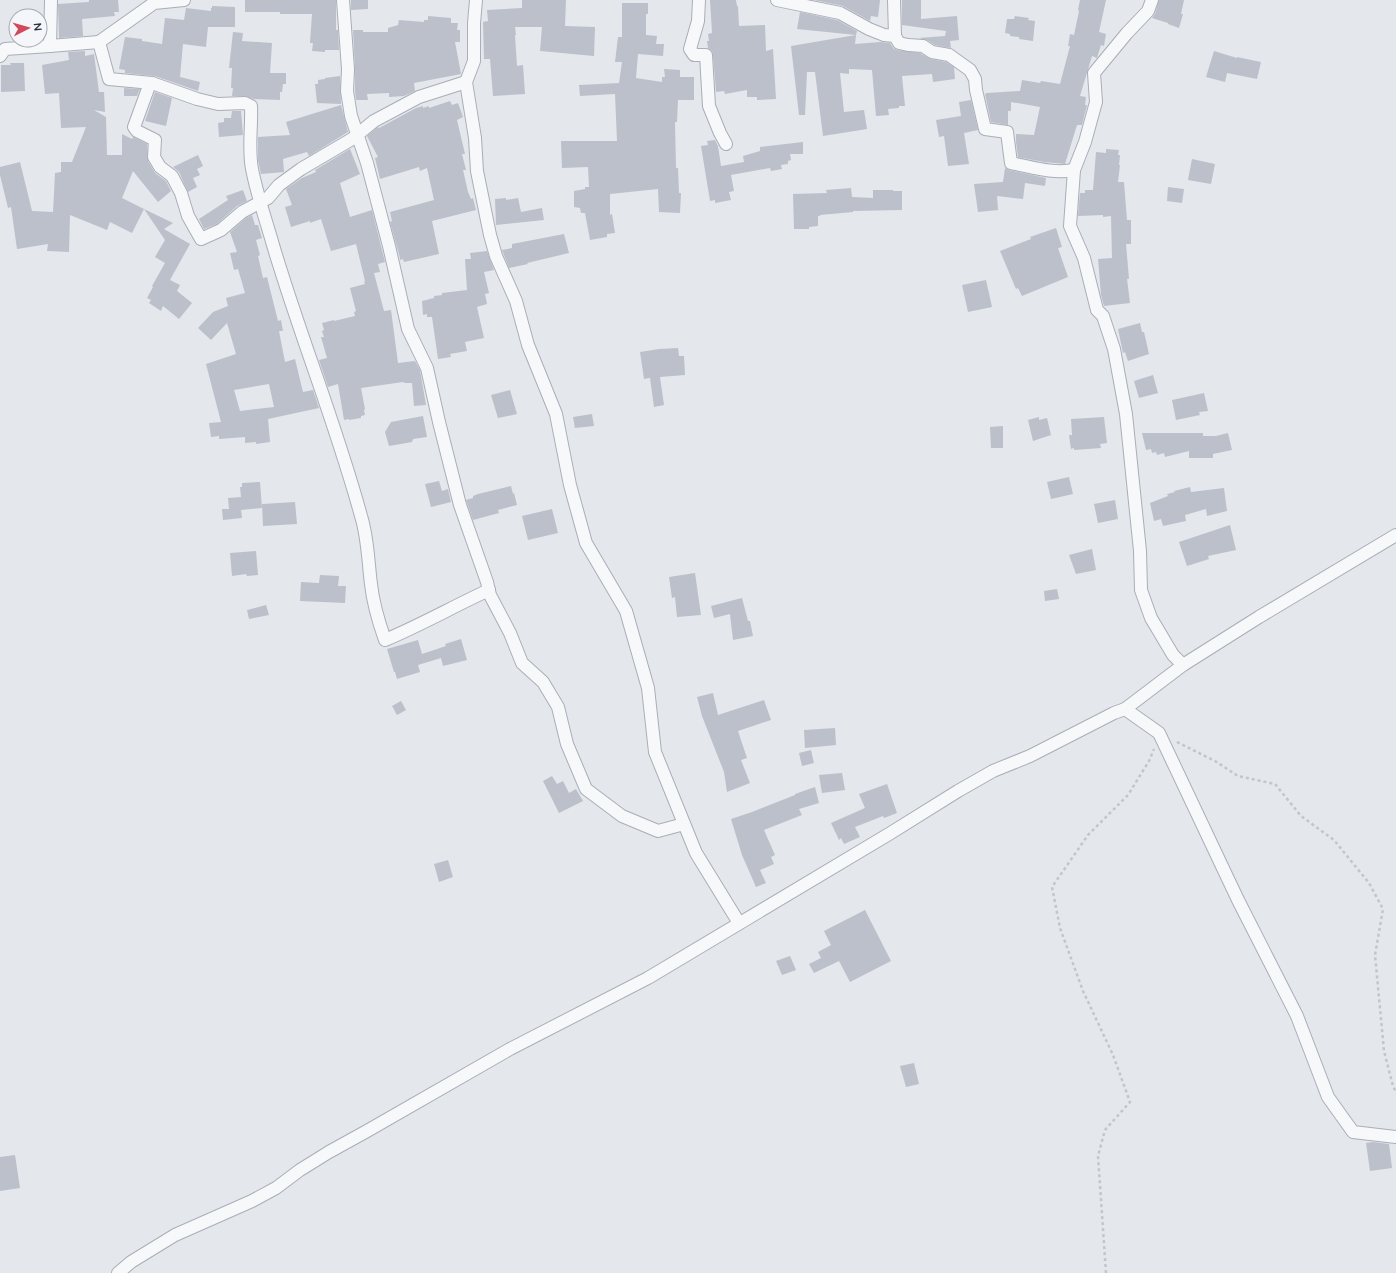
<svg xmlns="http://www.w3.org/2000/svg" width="1396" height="1273" viewBox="0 0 1396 1273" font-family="Quicksand,sans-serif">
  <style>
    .building { fill: #bbc0ca; fill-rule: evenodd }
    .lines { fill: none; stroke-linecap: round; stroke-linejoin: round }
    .minor-casing { stroke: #a9aeb7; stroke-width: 14 }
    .path { stroke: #c2c5cb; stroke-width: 2.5; stroke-dasharray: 3 3; stroke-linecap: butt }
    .minor { stroke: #f7f8fa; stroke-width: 12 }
  </style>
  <rect width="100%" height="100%" fill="#e4e7ec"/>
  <g class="building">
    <path d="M89 0H118L119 12H114L115 16 82 19 83 36 59 38 58 4 89 2Z"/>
    <path d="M245 0H336V30H338L339 50H325V52L312 51 313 43H310L312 14H280V12H245Z"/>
    <path d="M351 0H368V9L351 10Z"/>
    <path d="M522 0H566L565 26 595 27 594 56 540 51 542 27H515L516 35H515L517 66 523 65 525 94 493 96 490 59H484L483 22 488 21 487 10 522 8Z"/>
    <path d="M710 0H736L737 6H738L739 26 765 25 766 51 773 49 776 99 757 100V97H747V90L725 94 724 91 716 92 713 55 712 51 708 48 707 41H709L708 34 712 33Z"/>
    <path d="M814 0H880L878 17 871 16 870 21 843 6Z"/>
    <path d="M902 0H921V19L957 16 959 40 950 41 951 48 935 45 927 40 919 38 945 36 946 31 902 25Z"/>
    <path d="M1080 0H1106L1099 32 1106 34 1104 46 1101 45 1097 58 1092 56 1080 96 1086 97 1085 105H1087L1082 125H1077L1065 164 1044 162 1018 157 1016 142V134L1034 135 1040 107 1011 102V111H1008V125L991 122 985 94 987 93 1020 91 1022 80 1040 83 1041 81 1060 84 1070 46H1068L1070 34 1074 35 1079 11 1078 10Z"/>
    <path d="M1159 0H1184L1181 14H1183L1179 28 1168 24V23L1152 18 1155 14Z"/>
    <path d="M622 3H648V14H646V35L657 36 656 44H664L663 56 638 54 636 78 662 82V77H665L664 69 680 70V77H694V100H678L677 122H675L676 168H678L679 193H681L680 213 659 212 658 189 610 194V215L612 214 615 233 607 234V237L590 240 585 213H581L580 208 574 207V191L585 189V187H589L588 167 562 168 561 141H617L615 94 580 96 579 85 619 83 622 62H615L618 37H622Z"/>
    <path d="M212 6 235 7V27H208L206 47 183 44 180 77 200 82 198 91 155 76 125 73V70L119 69 125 37 142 39V41L162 44 165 18 184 20 186 8 211 11V8H212Z"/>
    <path d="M800 12 837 20 857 31 856 35 797 29Z"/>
    <path d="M428 16 451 18V23H458L457 30H460V42H455L461 74 414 83 415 91 404 96 389 97V93L367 94 368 100H356L355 91V68L353 30H363V32H388V28L398 25 399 20 424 22V20H428Z"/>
    <path d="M1015 16 1029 18 1028 20 1035 21 1033 41 1019 39V37L1010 36V34L1005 33 1007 19H1014Z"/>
    <path d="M233 32 243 33 242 41 272 43 270 73H286V84H283L282 92H280V100L254 99 245 96H232L233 88H231L232 68H229Z"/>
    <path d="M856 35 855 44 880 42 890 43 894 49 897 50 920 53 930 59 946 62 954 67 955 79 933 82 932 74 902 76 905 106H899V108L888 109 889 115 876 116 872 70 849 69V74L840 73 844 112 864 110 867 129 823 136 815 72H807L805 115H799L791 46Z"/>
    <path d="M85 51V56L94 54 99 92H104L105 112 94 110 106 117 107 155H122V134L132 139 133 137 147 144 148 161 155 173 166 181 171 191 158 202 133 171 122 198 144 209 132 233 110 222 107 230 70 215 69 252 47 251 48 244 17 249 11 207 8 208 0 175V167L20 162 32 211 53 212 55 173 61 172V162H72L86 127 61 128 59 93 45 94 42 65 69 60 68 52Z"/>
    <path d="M1214 51 1237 58V57L1261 62 1257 79 1227 73 1225 82 1206 77Z"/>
    <path d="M10 63H24L25 91 1 92V65H11Z"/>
    <path d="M340 76 341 104 317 103 315 84H318V80L325 79V78Z"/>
    <path d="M124 88 140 89 137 96H124Z"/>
    <path d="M155 92 172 98 166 126 145 121Z"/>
    <path d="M971 100 978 130 964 133 969 164 948 166 944 136 939 137 936 120 961 116 959 102Z"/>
    <path d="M450 101 452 105 458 103 463 117 457 120 465 154H462L466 170H463L468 192 471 199 473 198 476 210 432 221 439 254 404 262 403 259 400 260V258L390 222 392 221 390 212 434 200 427 168 420 171 419 167 380 179 375 158 378 157 367 136 378 127 379 128 416 108 423 106V108L429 106V108Z"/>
    <path d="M341 105 348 132 309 156 307 152 283 159 284 172 261 174 258 160V137L290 135 286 122Z"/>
    <path d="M232 111H241L243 135 219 137 218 123 224 122V118H231Z"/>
    <path d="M715 140 718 146 721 166 744 162 743 156 760 151V147L803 142V154H790L791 160 788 161V164L781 165 782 169 771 171 770 168 731 175 734 191 729 192 731 200 715 203V200L710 201 701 146 708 145 707 141Z"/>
    <path d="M350 149 360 174 340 183 350 217 372 210 385 262 378 264 380 272 374 273 384 311 391 310 398 363 415 361 420 370 426 405 414 406 412 383H405L403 382 361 388 365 409 364 410 365 415 361 416V418L349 420V419L344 420 338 384 328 387 319 360 327 358 321 337H324L322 331 324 330 322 323 334 320V321L355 316 354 312 356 311 350 288 365 284 364 282 365 281 356 244 331 251 321 219 310 223V221L291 227 285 207 292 205 286 189 302 178 316 172 315 170Z"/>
    <path d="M1106 149 1119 150 1118 155H1120L1119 165H1120L1118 182H1124L1127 220H1131V244H1126L1129 279H1127L1130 303 1104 306 1101 295 1098 259 1112 258 1111 216 1103 217V215L1078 216 1080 193H1085V190H1093L1096 152 1106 153Z"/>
    <path d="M198 155 203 166 197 169 200 175 193 178 197 187 188 192 179 172 173 167Z"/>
    <path d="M1192 159 1215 164 1211 184 1188 180Z"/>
    <path d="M1005 168 1009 170 1046 178 1045 186 1025 183 1023 199 997 196 998 210 978 212 974 184 1003 182Z"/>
    <path d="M1168 187 1184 189 1182 203 1167 201Z"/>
    <path d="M851 188 852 197 873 198V190H893V191H902V210L853 211V212L820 215V216H818V226L809 227V229H794L793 194 827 193 826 190Z"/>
    <path d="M243 190 247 201 237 206 217 224 204 229 199 219 228 200 226 196Z"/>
    <path d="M506 198V200L518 198 521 212 542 208 544 220 496 225 495 199Z"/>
    <path d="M144 209 173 223 164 229 190 244 170 280 180 285 177 291 192 303 179 319 163 306 161 311 149 303 151 300 147 298 153 287 152 286 165 263 155 257 165 240Z"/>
    <path d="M252 215 255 225H258L262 238 256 240 260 255 258 256 263 278 267 277 278 321 281 320 283 331H279L285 362 295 359 303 392 313 390 319 408 268 419 270 442 256 444V442L245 443V437L219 439V436L211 437 209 423 221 422 206 364 236 354 227 323 211 340 198 328 213 312 228 306 226 298 245 293 238 269 234 270 230 253 237 252 230 232 246 218ZM269 384 274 407 240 411 234 390Z"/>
    <path d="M1056 228 1062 247 1058 248 1068 277 1022 296 1018 288 1016 289 1000 251 1031 239 1030 237Z"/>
    <path d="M564 234 569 253 527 263 528 264 509 268 502 250 512 248V244Z"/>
    <path d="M487 251 494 270 484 272 489 293 485 294 487 304 477 307 484 338 465 342 467 351 450 354 451 357 438 359 432 317H427V314L423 315 422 301 434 298V296L442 295V293L467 290 465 259H471L470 253Z"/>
    <path d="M986 280 992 307 968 312 962 285Z"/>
    <path d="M1140 323 1142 332H1144L1149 354 1128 361 1125 352 1123 353 1118 329Z"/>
    <path d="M678 348 679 356H684L685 375 660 377 664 405 654 407 650 378 644 379 640 352 659 349Z"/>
    <path d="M1153 375 1158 393 1139 398 1134 381Z"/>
    <path d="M510 390 517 414 498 418 491 395Z"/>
    <path d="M1204 393 1208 411 1199 412 1200 415 1176 420 1172 400Z"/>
    <path d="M592 414 594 426 575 428 573 417Z"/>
    <path d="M423 416 427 437 413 439 412 442 389 446 385 432 391 422Z"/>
    <path d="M1039 417V420L1047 418 1051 435 1033 441 1028 420Z"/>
    <path d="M1104 417 1107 443 1100 444 1101 448 1074 450V448L1071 449 1069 435H1072L1071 419Z"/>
    <path d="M1003 426V448H991L990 427Z"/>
    <path d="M1142 433H1203V436H1216L1228 433 1232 450 1213 454V458H1189V451L1165 457 1164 453 1157 455 1156 452 1152 453 1151 449 1146 450Z"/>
    <path d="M1069 477 1073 494 1051 499 1047 482Z"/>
    <path d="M439 481 442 491 448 489 451 502 431 507 425 484Z"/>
    <path d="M260 482 262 508 241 510 242 518 223 520 222 509H229L228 498 241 497 240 487H242V483Z"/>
    <path d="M511 486 513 494 514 493 517 505 498 510 499 513 473 520 466 500 473 498V496L478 494Z"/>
    <path d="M1190 487 1191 492 1224 488 1227 511 1207 516 1206 509 1185 515 1186 521 1163 526 1161 519 1154 521 1150 503 1168 496 1167 494 1175 492 1174 491Z"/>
    <path d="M1115 500 1118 519 1098 523 1094 504Z"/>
    <path d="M295 502 297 524 263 526 262 504Z"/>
    <path d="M552 509 558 533 528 540 522 516Z"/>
    <path d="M1230 525 1236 550 1208 556 1209 559 1187 566 1179 542Z"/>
    <path d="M1092 549 1096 570 1076 574 1069 555Z"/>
    <path d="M256 551 258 575 247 576 246 574 232 576 230 553Z"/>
    <path d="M695 573 701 615 677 617 675 597 672 598 669 577Z"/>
    <path d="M320 575 339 576 338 586H346L345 603 300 601 301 582 319 583Z"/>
    <path d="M1057 589 1059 599 1045 601 1044 591Z"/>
    <path d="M742 598 748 621H750L753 636 733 640 730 614 714 618 711 606Z"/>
    <path d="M266 605 269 615 249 619 247 610Z"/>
    <path d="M461 639 467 660 443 666 441 658 418 665 420 672 397 679 395 672H394L387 649 418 640 422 654 446 646 445 644Z"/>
    <path d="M713 693 718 715 764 700 771 720 738 731 747 758 741 760 750 783 727 792 724 772 702 716 697 697Z"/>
    <path d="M401 701 406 710 397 715 392 706Z"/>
    <path d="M835 728 836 745 805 748 804 730Z"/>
    <path d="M811 750 814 763 802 766 799 753Z"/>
    <path d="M842 773 845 790 822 793 819 775Z"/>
    <path d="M552 776 557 784 563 781 569 793 576 789 583 801 559 813 543 781Z"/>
    <path d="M887 784 897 813 884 818 883 816 855 827 860 837 844 844 841 838 839 840 831 823 865 808 859 794Z"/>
    <path d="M815 787 819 803 799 809 802 815 764 830 775 855 771 857 774 864 760 870 766 883 756 887 742 855 731 819 752 812 795 795V794Z"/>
    <path d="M448 860 453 877 439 882 434 864Z"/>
    <path d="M865 910 891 961 850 982 839 961 814 973 809 964 821 958 818 952 831 945 824 931Z"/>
    <path d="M790 956 796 970 782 975 776 961Z"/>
    <path d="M914 1063 919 1084 906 1087 900 1066Z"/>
    <path d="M1373 1142 1389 1144 1392 1168 1370 1171 1366 1143Z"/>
    <path d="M15 1155 20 1188 0 1191V1157Z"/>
  </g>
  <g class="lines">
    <g class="minor-casing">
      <g id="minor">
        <path d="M343 0 348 69 347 91 351 116 367 163 389 246 408 329 427 368 439 422 460 505 487 582 490 595 510 633 522 663 543 682 558 707 567 744 586 789 622 816 658 831 684 824"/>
        <path d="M476 0 474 23V61L466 82 475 138 477 171 490 235 496 256 516 301 528 345 556 414 570 485 586 543 626 611 648 688 655 752 696 853 739 923"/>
        <path d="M699 0 698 21 690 49 694 55H706L709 106 720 133 726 144"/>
        <path d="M777 0 840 13 869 29 884 35 895 36 899 43 908 45 923 46 932 52 949 55 970 70 975 79 976 90 985 129 1007 132 1011 163C1032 167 1053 174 1074 170"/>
        <path d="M894 0 895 36"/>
        <path d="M1152 0 1148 11 1127 33 1094 73 1096 102 1085 142 1074 170 1070 226 1084 258 1097 310 1103 316 1114 349 1126 414 1140 551 1141 590 1151 618 1173 655 1183 665"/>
        <path d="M99 42 154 3 184 0"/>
        <path d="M50 46 51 0"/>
        <path d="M0 56 5 49 50 46 99 42 109 79 152 83 197 99 218 104 245 103 251 106C252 127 248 148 252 169 257 195 266 220 273 245 300 336 336 424 361 516 368 538 368 561 371 584 373 603 379 623 385 640 421 625 454 606 489 590"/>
        <path d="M152 83 149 86 134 127 137 131 155 140 154 157 160 167 172 176 181 193 188 216 201 239 221 230 242 212 268 198 279 185 301 169 352 139 374 121 419 97 466 82"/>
        <path d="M1125 709 1159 733 1238 900 1297 1016 1328 1097 1353 1132 1396 1137"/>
        <path d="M118 1273 131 1262 175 1235 252 1201 276 1188 300 1170 329 1152 367 1131 510 1049 648 978 889 834 958 791 993 771 1030 756 1114 713 1125 709 1183 665 1259 617 1396 535"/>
      </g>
    </g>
    <g class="path">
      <path d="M1177 742 1215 761 1238 776 1275 784 1301 816 1334 840 1369 883 1383 909 1375 955 1384 1051 1393 1086 1396 1092"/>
      <path d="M1106 1273 1098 1156 1105 1130 1130 1102 1113 1055 1083 991 1060 928 1052 887 1088 835 1128 795 1149 761 1154 749"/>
    </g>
    <use href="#minor" class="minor"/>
  </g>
  <g transform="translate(28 28) rotate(84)"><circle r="19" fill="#f4f6f9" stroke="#a4a8b1"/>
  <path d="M0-3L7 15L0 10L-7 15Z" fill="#d1495b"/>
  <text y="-6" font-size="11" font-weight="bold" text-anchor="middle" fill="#2b3445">N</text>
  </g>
</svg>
